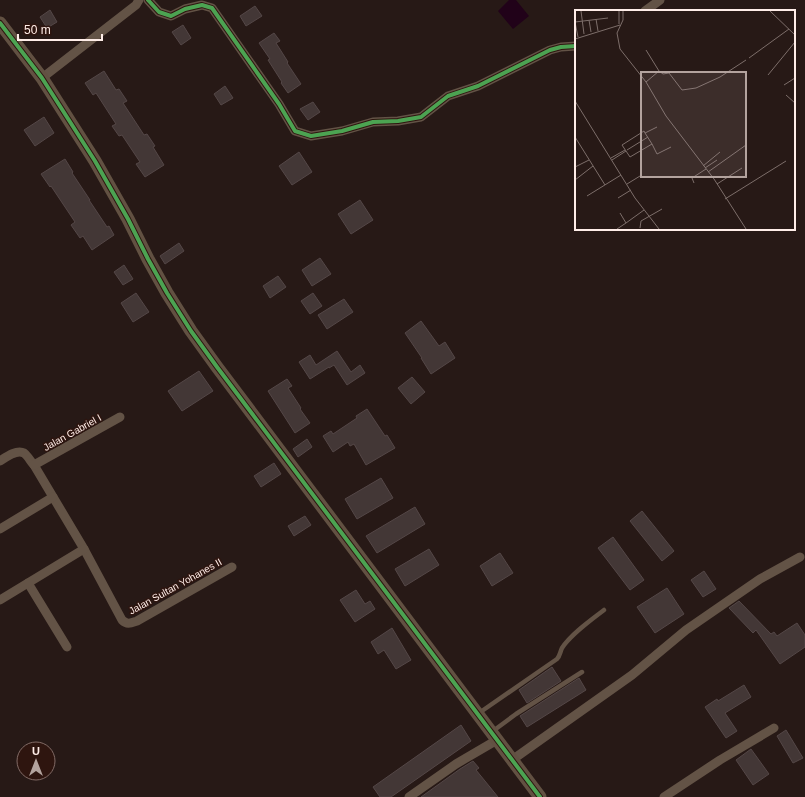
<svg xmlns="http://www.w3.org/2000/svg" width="805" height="797" viewBox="0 0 805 797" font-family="Helvetica,sans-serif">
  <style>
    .water { fill: #210219 }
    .building { fill: #433736; stroke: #544747 }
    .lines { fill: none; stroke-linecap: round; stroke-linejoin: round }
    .lane { stroke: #635346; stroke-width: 4.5 }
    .street { stroke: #635346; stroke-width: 9 }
    .secondary { stroke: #625142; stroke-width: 13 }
    .cycleway-casing { stroke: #2e150f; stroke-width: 6 }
    .cycleway { stroke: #4ca352; stroke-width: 4 }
    .labels { text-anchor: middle; stroke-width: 3; stroke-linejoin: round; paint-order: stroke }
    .street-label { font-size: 10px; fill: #ffede8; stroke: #2e150f }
    .inset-road { fill: none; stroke: #7d6e6a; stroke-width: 1 }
    .view { fill: #b3a39e; fill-opacity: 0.15; stroke: #b3a39e; stroke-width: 2 }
    .inset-edge { fill: none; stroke: #ffede8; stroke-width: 2 }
  </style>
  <rect width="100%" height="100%" fill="#271916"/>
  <path class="water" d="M509 0H516L529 16 513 29 498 11Z"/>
  <g class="building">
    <path d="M255 6 262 16 246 26 240 16Z"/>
    <path d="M50 10 57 22 47 28 40 17Z"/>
    <path d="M183 25 191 38 181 45 172 32Z"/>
    <path d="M274 33 280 41 276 43 288 62 287 63 301 84 288 93 281 83 282 82 268 60 270 59 259 43Z"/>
    <path d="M104 71 116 90 119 89 127 101 123 103 144 135 147 134 155 146 153 147 164 165 145 177 136 164 140 162 122 135 119 136 112 126 116 124 96 93 93 95 85 83Z"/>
    <path d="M225 86 233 98 221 105 214 94Z"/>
    <path d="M313 102 320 112 308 120 300 109Z"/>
    <path d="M44 117 54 133 35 146 24 130Z"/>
    <path d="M299 152 312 172 292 185 279 166Z"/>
    <path d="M65 159 73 172 72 173 90 200H89L107 227 109 226 114 235 92 250 83 236 80 238 71 225 75 222 51 186 50 187 41 174Z"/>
    <path d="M360 200 373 220 351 234 338 214Z"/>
    <path d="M179 243 184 251 165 264 160 256Z"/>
    <path d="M320 258 331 274 312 286 302 270Z"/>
    <path d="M124 265 133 279 123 285 114 272Z"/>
    <path d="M278 276 286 287 270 298 263 286Z"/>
    <path d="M136 293 149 312 133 322 121 303Z"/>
    <path d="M313 293 322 306 310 314 301 301Z"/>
    <path d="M344 299 353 312 327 329 318 315Z"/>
    <path d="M421 321 439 346 445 342 455 358 431 374 421 358H422L405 333Z"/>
    <path d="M337 351 351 372 360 365 365 373 347 385 334 365 329 368V367L310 379 299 362 310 355 316 365Z"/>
    <path d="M199 371 213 391 182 411 168 391Z"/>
    <path d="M412 377 425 392 411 404 398 388Z"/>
    <path d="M287 379 292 386 288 388 301 408 300 409 310 423 295 433 268 391Z"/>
    <path d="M367 409 385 436 387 435 395 448 366 465 354 444 350 446 348 442 333 452 323 436 331 431 333 434 357 418 356 416Z"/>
    <path d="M307 439 312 447 298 457 293 449Z"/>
    <path d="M274 463 281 474 261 487 254 476Z"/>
    <path d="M381 478 393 498 357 519 345 499Z"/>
    <path d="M415 507 425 524 377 553 366 536Z"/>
    <path d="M642 511 674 551 662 561 630 521Z"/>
    <path d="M305 516 311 525 294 536 288 526Z"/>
    <path d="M613 537 644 580 630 590 598 548Z"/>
    <path d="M429 549 439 565 405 586 395 569Z"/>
    <path d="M500 553 513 573 492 586 480 566Z"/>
    <path d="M704 571 716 589 703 597 691 580Z"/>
    <path d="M667 588 684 614 655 633 637 607Z"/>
    <path d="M356 590 365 604 370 601 375 609 355 622 340 600Z"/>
    <path d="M739 601 771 634 774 632 777 636 797 623 805 635V647L780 664 756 630 753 633 729 608Z"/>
    <path d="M392 628 411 660 396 669 384 650 378 654 371 642Z"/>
    <path d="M552 667 561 681 527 703 519 690Z"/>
    <path d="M579 678 586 690 527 727 520 716Z"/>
    <path d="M744 685 751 697 725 713 737 731 726 738 705 707 717 699 718 701Z"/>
    <path d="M461 725 471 741 391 797H380L373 787Z"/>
    <path d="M786 730 803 758 793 763 777 736Z"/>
    <path d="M751 749 769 774 753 785 736 760Z"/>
    <path d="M473 761 479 768 476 770 498 797H421L460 769Z"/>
  </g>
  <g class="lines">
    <g class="lane">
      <path d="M479 713 557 659C560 656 560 652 562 648 571 634 591 620 604 610"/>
      <path d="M493 731 516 714 582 672"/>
    </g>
    <g class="street">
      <path d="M148 0 159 12 171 16 185 9 202 5 212 8 279 104 295 131 311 136 342 131 373 122 398 121 421 117 448 96 478 86 550 50 561 47 576 46"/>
      <path d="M645 11 660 0"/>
      <path d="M42 78 136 5 139 0"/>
      <path d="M0 461C6 457 17 449 24 453 28 456 31 462 34 465L84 549 122 620C127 625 131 623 137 621L232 567"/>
      <path d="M34 465 120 417"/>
      <path d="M0 529 53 497"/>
      <path d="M28 583 67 647"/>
      <path d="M0 600 84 549"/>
      <path d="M512 760 632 675 686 630 760 579 800 557"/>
      <path d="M409 797 456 764 497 740"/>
      <path d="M664 797 720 760 774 728"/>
    </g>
    <path class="secondary" d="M0 23 42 78 95 161 128 219 148 259 167 293 191 331 217 367 540 797"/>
    <g class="cycleway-casing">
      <g id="cycleway">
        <path d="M148 0 159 12 171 16 185 9 202 5 212 8 279 104 295 131 311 136 342 131 373 122 398 121 421 117 448 96 478 86 550 50 561 47 576 46"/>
        <path d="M0 23 42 78 95 161 128 219 148 259 167 293 191 331 217 367 540 797"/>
      </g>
    </g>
    <use href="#cycleway" class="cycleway"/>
  </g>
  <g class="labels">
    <g class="street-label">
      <text transform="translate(72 432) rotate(-29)" y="4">Jalan Gabriel I</text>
      <text transform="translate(175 586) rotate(-29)" y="4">Jalan Sultan Yohanes II</text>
    </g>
  </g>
  <g transform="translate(575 10)">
    <rect width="220" height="220" fill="#271916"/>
    <path class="inset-road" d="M6 1 9 24M44 1V14M48 1V10L42 23 45 39 71 72 91 106 139 169 171 219M195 1 220 25M21 9 23 21M14 10 16 22M0 12 33 8M0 12 3 27M0 29 45 15M71 40 84 61 71 72M174 48 214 19M84 61 88 64 94 63 107 80 121 78 145 67 171 50M193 65 220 32M209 75 220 68M211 85 220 93M0 91 60 188 84 219M70 123 82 117M0 127 30 175M77 134 55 147 47 135 69 121 70 123 77 134 82 144 96 137M52 140 73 127M36 148 50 140M37 150 51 141M128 156 145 142M0 157 14 150M130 158 142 150M133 162 171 135M0 170 18 156M119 173 117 168 131 159M52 174 65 166M142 174 167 158M12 186 46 165M43 188 56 180M150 189 211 151M51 213 69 200M65 218 66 211 87 199M42 219 51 213 45 203"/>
    <path class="view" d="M66 62H171V167H66Z"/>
    <rect width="220" height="220" class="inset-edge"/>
  </g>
  <g transform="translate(36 761)"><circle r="19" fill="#2e150f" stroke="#826b66"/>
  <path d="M0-3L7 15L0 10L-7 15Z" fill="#b3a39e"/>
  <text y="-6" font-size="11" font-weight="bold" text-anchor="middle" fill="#ffede8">U</text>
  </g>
  <path d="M18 34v6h84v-6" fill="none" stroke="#ffede8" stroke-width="2"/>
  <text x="24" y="34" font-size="12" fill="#ffede8" stroke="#2e150f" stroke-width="3" paint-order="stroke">50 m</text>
</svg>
